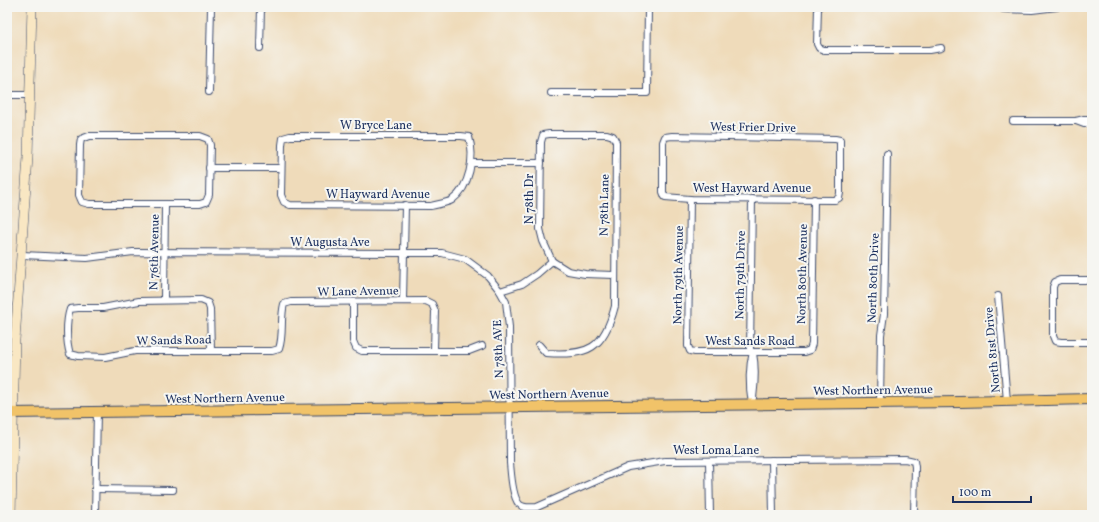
<svg xmlns="http://www.w3.org/2000/svg" width="1099" height="522" viewBox="0 0 1099 522" font-family="Vollkorn,serif">
  <style>
    .lines { fill: none; stroke-linecap: round; stroke-linejoin: round }
    .minor-casing { stroke: #3b496c; stroke-width: 8 }
    .secondary-casing { stroke: #3b496c; stroke-width: 10 }
    .primary-casing { stroke: #3b496c; stroke-width: 12 }
    .minor { stroke: #fff; stroke-width: 6 }
    .secondary { stroke: #f9e7c3; stroke-width: 9 }
    .primary { stroke: #f1c369; stroke-width: 10 }
    .labels { text-anchor: middle; stroke-width: 4; stroke-linejoin: round; paint-order: stroke }
    .street-label { font-size: 12px; fill: #1b2f5e; stroke: #f6f6f2 }
  </style>
  <rect width="100%" height="100%" fill="#f6f6f2"/>
  <filter id="ink" filterUnits="userSpaceOnUse"><feTurbulence type="fractalNoise" baseFrequency=".025" numOctaves="2"/><feDisplacementMap in="SourceGraphic" scale="8" xChannelSelector="R" yChannelSelector="G"/><feConvolveMatrix kernelMatrix="1 2 1 2 8 2 1 2 1" color-interpolation-filters="sRGB"/></filter>
  <filter id="wash" filterUnits="userSpaceOnUse"><feTurbulence type="fractalNoise" baseFrequency=".012" numOctaves="4" result="noise"/><feDisplacementMap in="SourceGraphic" scale="16" xChannelSelector="R" yChannelSelector="G"/><feGaussianBlur stdDeviation="0.9" result="paint"/><feColorMatrix in="noise" values="0 0 0 0 0 0 0 0 0 0 0 0 0 0 0 0 0 1.4 0 .05"/><feComposite in="paint" operator="in"/></filter>
  <g filter="url(#wash)">
    <rect width="100%" height="100%" fill="#efdbba"/>
  </g>
  <g filter="url(#ink)">
    <g class="lines">
      <g class="minor-casing">
        <g id="minor">
          <path d="M818 7 817 44 819 48 824 50H930L941 48"/>
          <path d="M1003 9 1032 10 1057 7"/>
          <path d="M260 48 261 7"/>
          <path d="M209 92 211 7"/>
          <path d="M551 93H647L648 7"/>
          <path d="M7 95H30"/>
          <path d="M1013 121H1076L1084 119H1092"/>
          <path d="M1076 121 1084 124H1092"/>
          <path d="M89 136H200L208 139 210 145 209 195 206 202 200 204H89L82 202 79 195 80 145 81 139Z"/>
          <path d="M290 136H461L469 137C475 157 470 187 452 200 447 203 438 204 431 206L290 205 284 202 281 195 282 145 283 138Z"/>
          <path d="M672 136 835 139 840 140V193L839 198 835 200 690 199 665 197 663 192V142L665 137Z"/>
          <path d="M471 163H541"/>
          <path d="M209 168H281"/>
          <path d="M690 199 688 346 690 351 695 352H804L810 350 812 344 814 199"/>
          <path d="M22 255 87 258 133 252 404 253H442L465 259 488 276 500 291 506 302 509 327 510 463C511 473 512 496 519 504 524 509 531 507 537 507L628 467 665 461 905 459 914 461 915 467 914 515"/>
          <path d="M552 261 568 271 585 274 614 275"/>
          <path d="M1092 280H1060L1055 282 1053 287V336L1055 341 1061 342H1092"/>
          <path d="M500 291 522 284 537 274 552 261"/>
          <path d="M998 296 1007 401"/>
          <path d="M164 300 165 205"/>
          <path d="M403 301 405 205"/>
          <path d="M353 302V341L356 348 362 351H469L482 346"/>
          <path d="M539 345 546 353C588 356 604 349 615 306L616 142 613 136 607 134H549L543 135 541 142 540 229 543 241 552 261"/>
          <path d="M211 351 210 309 208 303 201 300 139 301 103 308H78L70 309C66 321 66 341 70 354L78 356 105 357 135 351H272L279 349C284 334 280 319 284 304L291 302 426 301 432 304 435 311 434 350"/>
          <path d="M750 352 752 199"/>
          <path d="M753 398C755 383 756 368 753 353"/>
          <path d="M880 403 881 335 884 314 887 154"/>
          <path d="M752 404C749 386 748 370 753 352"/>
          <path d="M772 460 773 515"/>
          <path d="M709 461 710 515"/>
          <path d="M95 489 173 490"/>
          <path d="M95 515 97 412"/>
        </g>
      </g>
      <g class="secondary-casing">
        <path id="secondary" d="M11 515 15 340 28 157 32 7"/>
      </g>
      <g class="primary-casing">
        <path id="primary" d="M7 413 960 402 1092 399"/>
      </g>
      <use href="#minor" class="minor"/>
      <use href="#secondary" class="secondary"/>
      <use href="#primary" class="primary"/>
    </g>
  </g>
  <g class="labels">
    <g class="street-label">
      <text x="376" y="129">W Bryce Lane</text>
      <text transform="translate(753 127) rotate(1)" y="4">West Frier Drive</text>
      <text x="752" y="192">West Hayward Avenue</text>
      <text x="378" y="198">W Hayward Avenue</text>
      <text transform="translate(529 199) rotate(-90)" y="4">N 78th Dr</text>
      <text transform="translate(604 205) rotate(-89)" y="4">N 78th Lane</text>
      <text x="330" y="246">W Augusta Ave</text>
      <text transform="translate(154 252) rotate(-89)" y="4">N 76th Avenue</text>
      <text transform="translate(802 274) rotate(-89)" y="4">North 80th Avenue</text>
      <text transform="translate(678 275) rotate(-89)" y="4">North 79th Avenue</text>
      <text transform="translate(740 275) rotate(-89)" y="4">North 79th Drive</text>
      <text transform="translate(873 278) rotate(-88)" y="4">North 80th Drive</text>
      <text transform="translate(358 291) rotate(-1)" y="4">W Lane Avenue</text>
      <text transform="translate(174 340) rotate(-1)" y="4">W Sands Road</text>
      <text x="750" y="345">West Sands Road</text>
      <text transform="translate(498 349) rotate(-92)" y="4">N 78th AVE</text>
      <text transform="translate(992 350) rotate(-95)" y="4">North 81st Drive</text>
      <text transform="translate(873 390) rotate(-1)" y="4">West Northern Avenue</text>
      <text transform="translate(549 394) rotate(-1)" y="4">West Northern Avenue</text>
      <text transform="translate(225 398) rotate(-1)" y="4">West Northern Avenue</text>
      <text x="716" y="454">West Loma Lane</text>
    </g>
  </g>
  <rect width="1099" height="522" fill="none" stroke="#f6f6f2" stroke-width="24"/>
  <path d="M953 496v6h78v-6" fill="none" stroke="#1b2f5e" stroke-width="2"/>
  <text x="959" y="496" font-size="12" fill="#1b2f5e" stroke="#f6f6f2" stroke-width="3" paint-order="stroke">100 m</text>
</svg>
